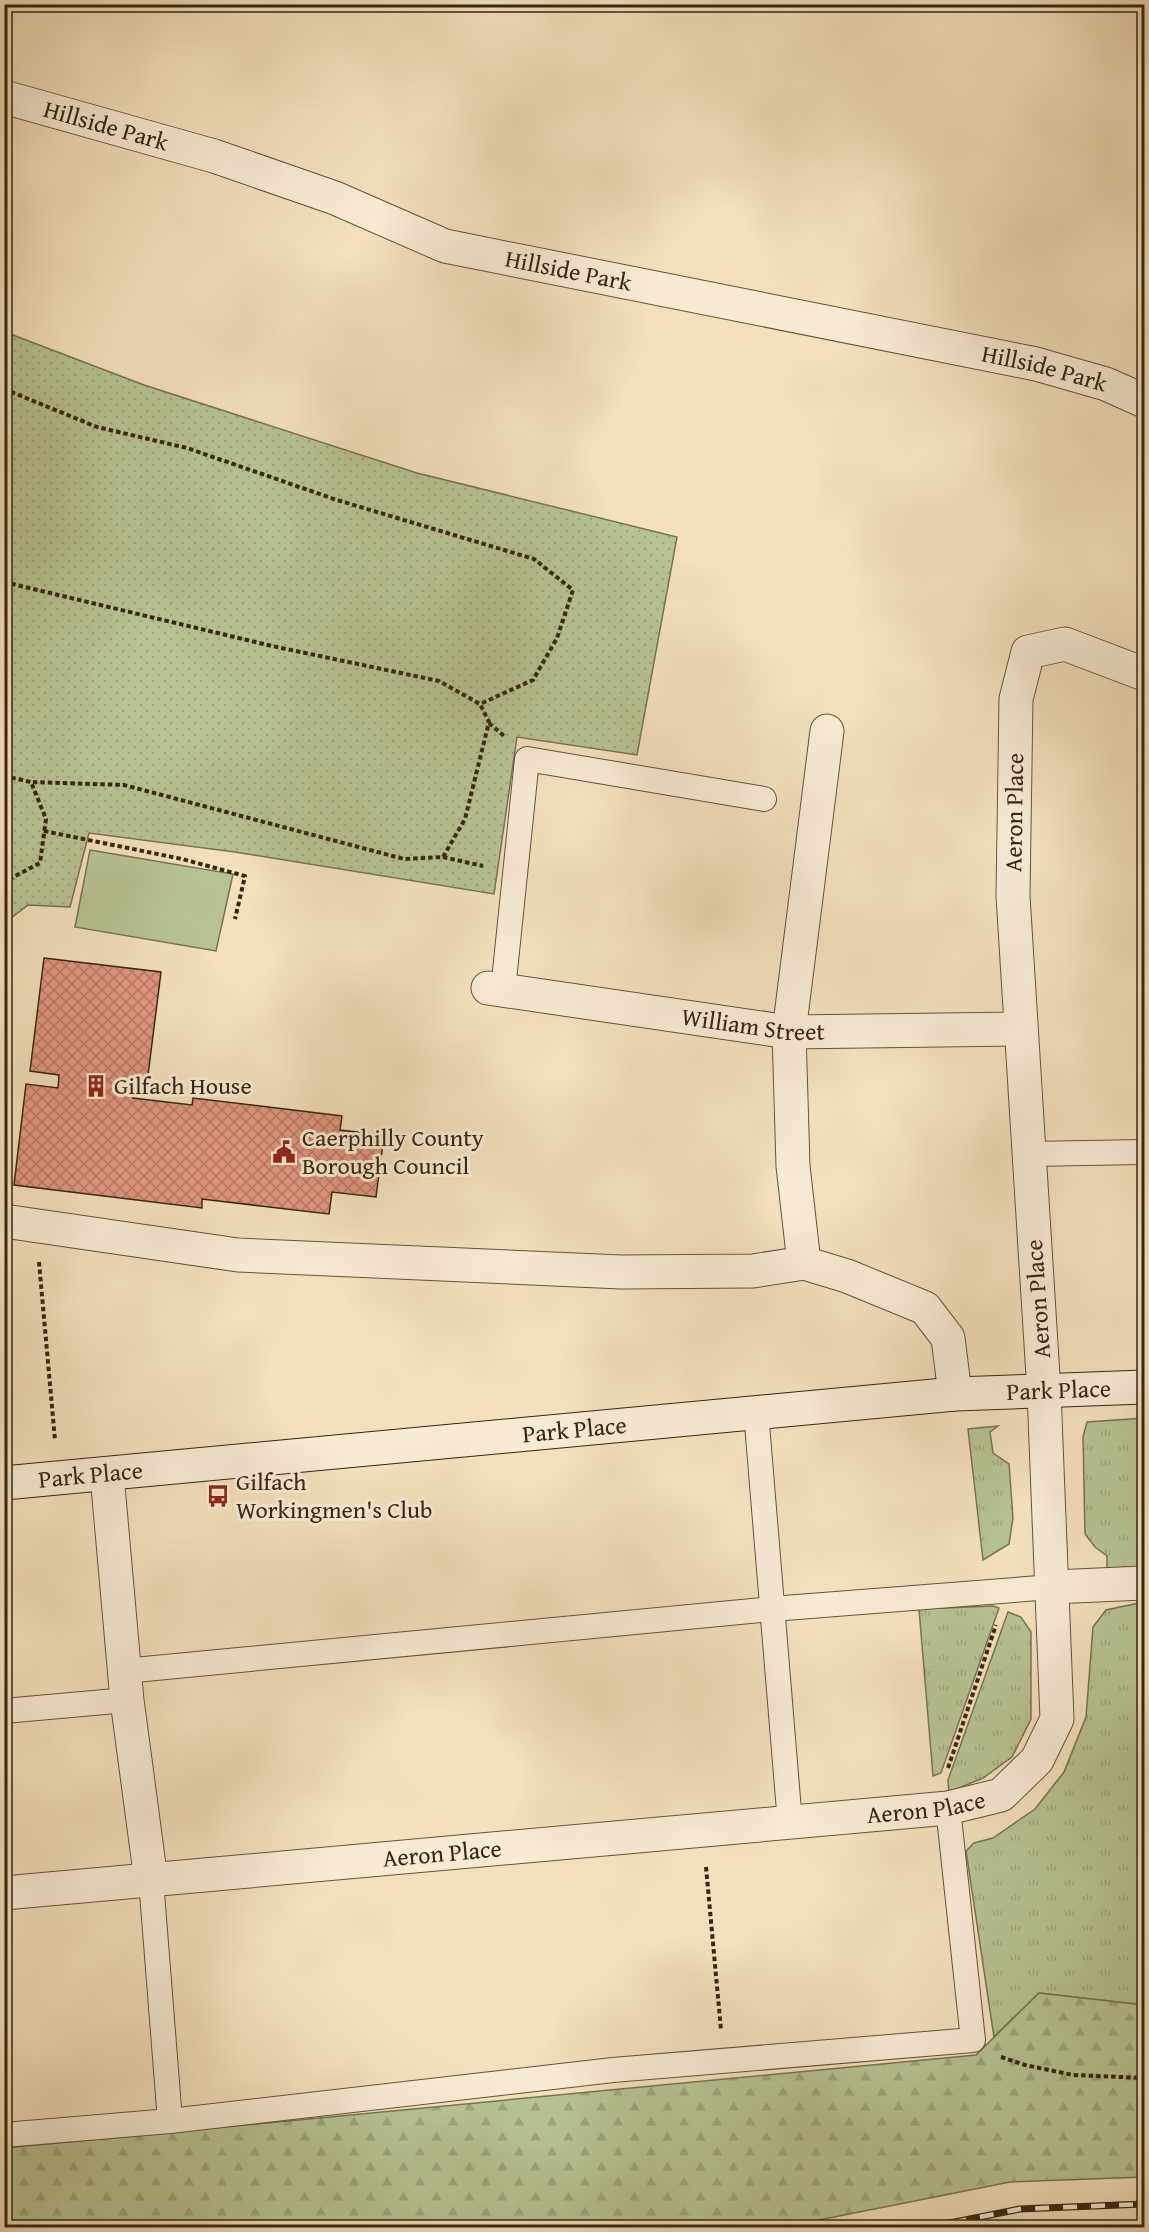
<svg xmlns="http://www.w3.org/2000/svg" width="1149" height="2232" viewBox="0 0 1149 2232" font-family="'Gentium Book Plus',serif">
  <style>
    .grass { fill: url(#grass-tufts); stroke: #767453; stroke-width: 1.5 }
    .forest { fill: url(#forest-firs); stroke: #767453; stroke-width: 1.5 }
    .park { fill: url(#park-dots); stroke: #767453; stroke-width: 1.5 }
    .garden { fill: #b7c394; stroke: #767453; stroke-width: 1.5 }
    .building { fill: url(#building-cross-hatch); stroke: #342612; stroke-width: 1.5 }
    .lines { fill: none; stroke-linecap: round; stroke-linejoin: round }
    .lane-casing { stroke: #64543d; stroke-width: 26 }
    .street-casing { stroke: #64543d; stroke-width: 35 }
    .secondary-casing { stroke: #342612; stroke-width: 35 }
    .path { stroke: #342612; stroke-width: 4; stroke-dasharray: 4.5 3; stroke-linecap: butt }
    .lane { stroke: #f8ebd4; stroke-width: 24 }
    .street { stroke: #f8ebd4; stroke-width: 33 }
    .secondary { stroke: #f8ebd4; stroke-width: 33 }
    .rail-casing { stroke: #342612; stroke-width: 7 }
    .rail { stroke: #f8ebd4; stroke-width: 4.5; stroke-dasharray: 14; stroke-linecap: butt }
    .labels { text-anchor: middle; stroke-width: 6; stroke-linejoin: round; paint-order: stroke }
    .street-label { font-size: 24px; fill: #342612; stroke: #f8ebd4 }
    .poi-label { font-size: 24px; fill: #342612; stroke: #f8ebd4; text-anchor: start }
  </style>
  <defs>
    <pattern id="grass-tufts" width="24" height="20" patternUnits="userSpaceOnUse" patternTransform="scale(1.5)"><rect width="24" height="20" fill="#b7c394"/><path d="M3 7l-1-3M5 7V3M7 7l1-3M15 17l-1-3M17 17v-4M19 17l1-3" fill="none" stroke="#9ea77f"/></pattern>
    <pattern id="forest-firs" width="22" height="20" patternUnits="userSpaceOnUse" patternTransform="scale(1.5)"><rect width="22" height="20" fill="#b7c394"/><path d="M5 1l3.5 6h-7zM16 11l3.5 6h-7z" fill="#9ea77f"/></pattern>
    <pattern id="park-dots" width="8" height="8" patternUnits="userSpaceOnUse" patternTransform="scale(1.5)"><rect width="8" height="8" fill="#b7c394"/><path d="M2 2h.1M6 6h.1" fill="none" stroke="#9ea77f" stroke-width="1.8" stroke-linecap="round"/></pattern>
    <pattern id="building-cross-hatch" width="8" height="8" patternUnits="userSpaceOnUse" patternTransform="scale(1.5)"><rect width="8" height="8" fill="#e2947f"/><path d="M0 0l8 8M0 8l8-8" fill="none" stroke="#b87967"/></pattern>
  </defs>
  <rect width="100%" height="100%" fill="#f4e0bd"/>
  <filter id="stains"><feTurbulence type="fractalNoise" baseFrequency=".00333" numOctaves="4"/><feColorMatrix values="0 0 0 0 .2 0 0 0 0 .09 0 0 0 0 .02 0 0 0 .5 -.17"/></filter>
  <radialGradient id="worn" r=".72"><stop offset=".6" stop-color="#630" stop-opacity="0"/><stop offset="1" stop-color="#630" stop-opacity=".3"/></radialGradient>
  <g class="grass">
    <path d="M1144 1418V1567L1107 1568V1556L1095 1547 1085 1534 1083 1437 1087 1422Z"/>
    <path d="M998 1426 990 1432 993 1453 1009 1464 1013 1518 1009 1544 983 1560 968 1429Z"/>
    <path d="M1144 1602V2005L1039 1993 994 2037 966 1851 974 1843 993 1838 1035 1809 1064 1772 1086 1717 1093 1627 1106 1610Z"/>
    <path d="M993 1606 999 1608 941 1773 933 1776 919 1609Z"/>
    <path d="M1008 1612 1021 1617 1031 1632V1719L1012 1757 983 1778 949 1792 948 1780Z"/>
  </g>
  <path class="forest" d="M1039 1993 1144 2005V2177L1010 2182 779 2228 5 2227V2148L976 2055Z"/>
  <path class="park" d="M5 332 144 385 417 473 677 537 637 755 517 737 494 894 235 852 89 833 70 907 28 905 6 922 5 931Z"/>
  <path class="garden" d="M90 850 233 874 216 951 75 927Z"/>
  <path class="building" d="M44 958 161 972 147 1083 135 1081 133 1098 192 1105 193 1098 342 1116 340 1130 384 1135 376 1197 332 1192 329 1214 202 1199V1208L14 1185 26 1084 58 1088 59 1075 30 1071Z"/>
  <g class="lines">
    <g class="lane-casing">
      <g id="lane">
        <path d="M503 990 527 759 764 799"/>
        <path d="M1028 1154 1144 1152"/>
        <path d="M756 1412 790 1823"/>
        <path d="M124 1671 772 1609 1052 1587"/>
        <path d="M4 1711 127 1700"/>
        <path d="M151 1880 170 2121"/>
        <path d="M4 2135 170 2121 613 2070 973 2040 948 1808"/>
      </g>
    </g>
    <g class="street-casing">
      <g id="street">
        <path id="s1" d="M4 97 214 156 335 198 445 246 1036 364 1106 384 1144 401"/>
        <path id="s2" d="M488 988 789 1032 1021 1029"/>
        <path d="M4 1221 238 1255 621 1272 753 1271 804 1263 847 1276 925 1308 948 1338 955 1394"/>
        <path d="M804 1263 793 1166 789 1032 827 731"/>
        <path d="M107 1475 127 1700 151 1880"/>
        <path d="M1052 1587 1144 1583"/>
        <path id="s3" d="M4 1893 948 1808 1001 1795 1037 1760 1057 1719 1044 1392 1013 896 1016 699 1028 652 1065 644 1144 674"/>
      </g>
    </g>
    <g class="secondary-casing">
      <g id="secondary">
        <path id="s4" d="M4 1483 955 1394 1144 1387"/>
      </g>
    </g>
    <g class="path">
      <path d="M4 389 97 427 187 448 337 500 534 559 573 590 557 638 533 680 480 704"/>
      <path d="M4 582 272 646 439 681 480 704 489 722 465 819 443 857 404 859 124 785 31 782"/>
      <path d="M489 723 504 736"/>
      <path d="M4 776 31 782 46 819 40 863 4 882"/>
      <path d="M44 831 182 859 245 876 235 919"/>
      <path d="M443 857 483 866"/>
      <path d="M39 1262 55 1440"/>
      <path d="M948 1768 996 1625"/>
      <path d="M706 1867 721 2030"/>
      <path d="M1001 2057 1025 2065 1073 2075 1144 2078"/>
    </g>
    <use href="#lane" class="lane"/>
    <use href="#street" class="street"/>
    <use href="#secondary" class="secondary"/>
    <g class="rail-casing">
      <path id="rail" d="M925 2228 1020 2209 1144 2204"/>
    </g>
    <use href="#rail" class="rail"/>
  </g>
  <defs>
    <g id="building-bare" transform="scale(1.8)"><path d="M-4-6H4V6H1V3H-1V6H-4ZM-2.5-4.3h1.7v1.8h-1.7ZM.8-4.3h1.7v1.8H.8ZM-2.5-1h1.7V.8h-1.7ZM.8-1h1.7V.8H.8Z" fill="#8f2418" stroke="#f8ebd4" stroke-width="2.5" paint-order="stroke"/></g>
    <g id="civic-bare" transform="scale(1.8)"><path d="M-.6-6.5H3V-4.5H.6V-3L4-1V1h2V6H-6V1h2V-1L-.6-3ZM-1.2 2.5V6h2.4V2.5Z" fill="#8f2418" stroke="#f8ebd4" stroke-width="2.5" paint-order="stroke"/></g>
    <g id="bus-bare" transform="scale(1.8)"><path d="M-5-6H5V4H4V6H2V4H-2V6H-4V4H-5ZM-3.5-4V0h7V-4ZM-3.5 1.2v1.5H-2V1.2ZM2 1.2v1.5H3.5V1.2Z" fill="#8f2418" stroke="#f8ebd4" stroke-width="2.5" paint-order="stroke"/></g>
  </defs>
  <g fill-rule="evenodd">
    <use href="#building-bare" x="96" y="1086"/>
    <use href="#civic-bare" x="284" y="1152"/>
    <use href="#bus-bare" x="218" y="1496"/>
  </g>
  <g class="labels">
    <g class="street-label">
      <text dy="8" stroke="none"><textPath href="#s1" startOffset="106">Hillside Park</textPath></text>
      <text dy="8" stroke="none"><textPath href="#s1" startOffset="592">Hillside Park</textPath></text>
      <text dy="8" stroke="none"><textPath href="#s1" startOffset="1078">Hillside Park</textPath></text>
      <text dy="8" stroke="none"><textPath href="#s3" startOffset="2006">Aeron Place</textPath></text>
      <text dy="8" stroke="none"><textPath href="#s2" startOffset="268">William Street</textPath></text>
      <text transform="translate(1038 1299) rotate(-94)" y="8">Aeron Place</text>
      <text dy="8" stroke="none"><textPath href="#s4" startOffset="1059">Park Place</textPath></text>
      <text dy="8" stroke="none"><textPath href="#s4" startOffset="573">Park Place</textPath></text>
      <text dy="8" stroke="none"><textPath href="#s4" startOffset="87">Park Place</textPath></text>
      <text dy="8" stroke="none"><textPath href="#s3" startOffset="926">Aeron Place</textPath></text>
      <text dy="8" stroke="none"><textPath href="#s3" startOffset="440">Aeron Place</textPath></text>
    </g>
    <g class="poi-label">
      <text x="114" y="1094">Gilfach House</text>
      <text x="302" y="1146">Caerphilly County<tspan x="302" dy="28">Borough Council</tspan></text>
      <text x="236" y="1490">Gilfach<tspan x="236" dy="28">Workingmen's Club</tspan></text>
    </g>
  </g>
  <rect width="1149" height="2232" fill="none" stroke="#f4e0bd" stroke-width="24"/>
  <rect x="6" y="6" width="1137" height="2220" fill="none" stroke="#342612" stroke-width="3"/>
  <rect x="12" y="12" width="1125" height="2208" fill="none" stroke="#342612" stroke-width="1.5"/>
  <rect width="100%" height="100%" filter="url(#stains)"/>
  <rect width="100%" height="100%" fill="url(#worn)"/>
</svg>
